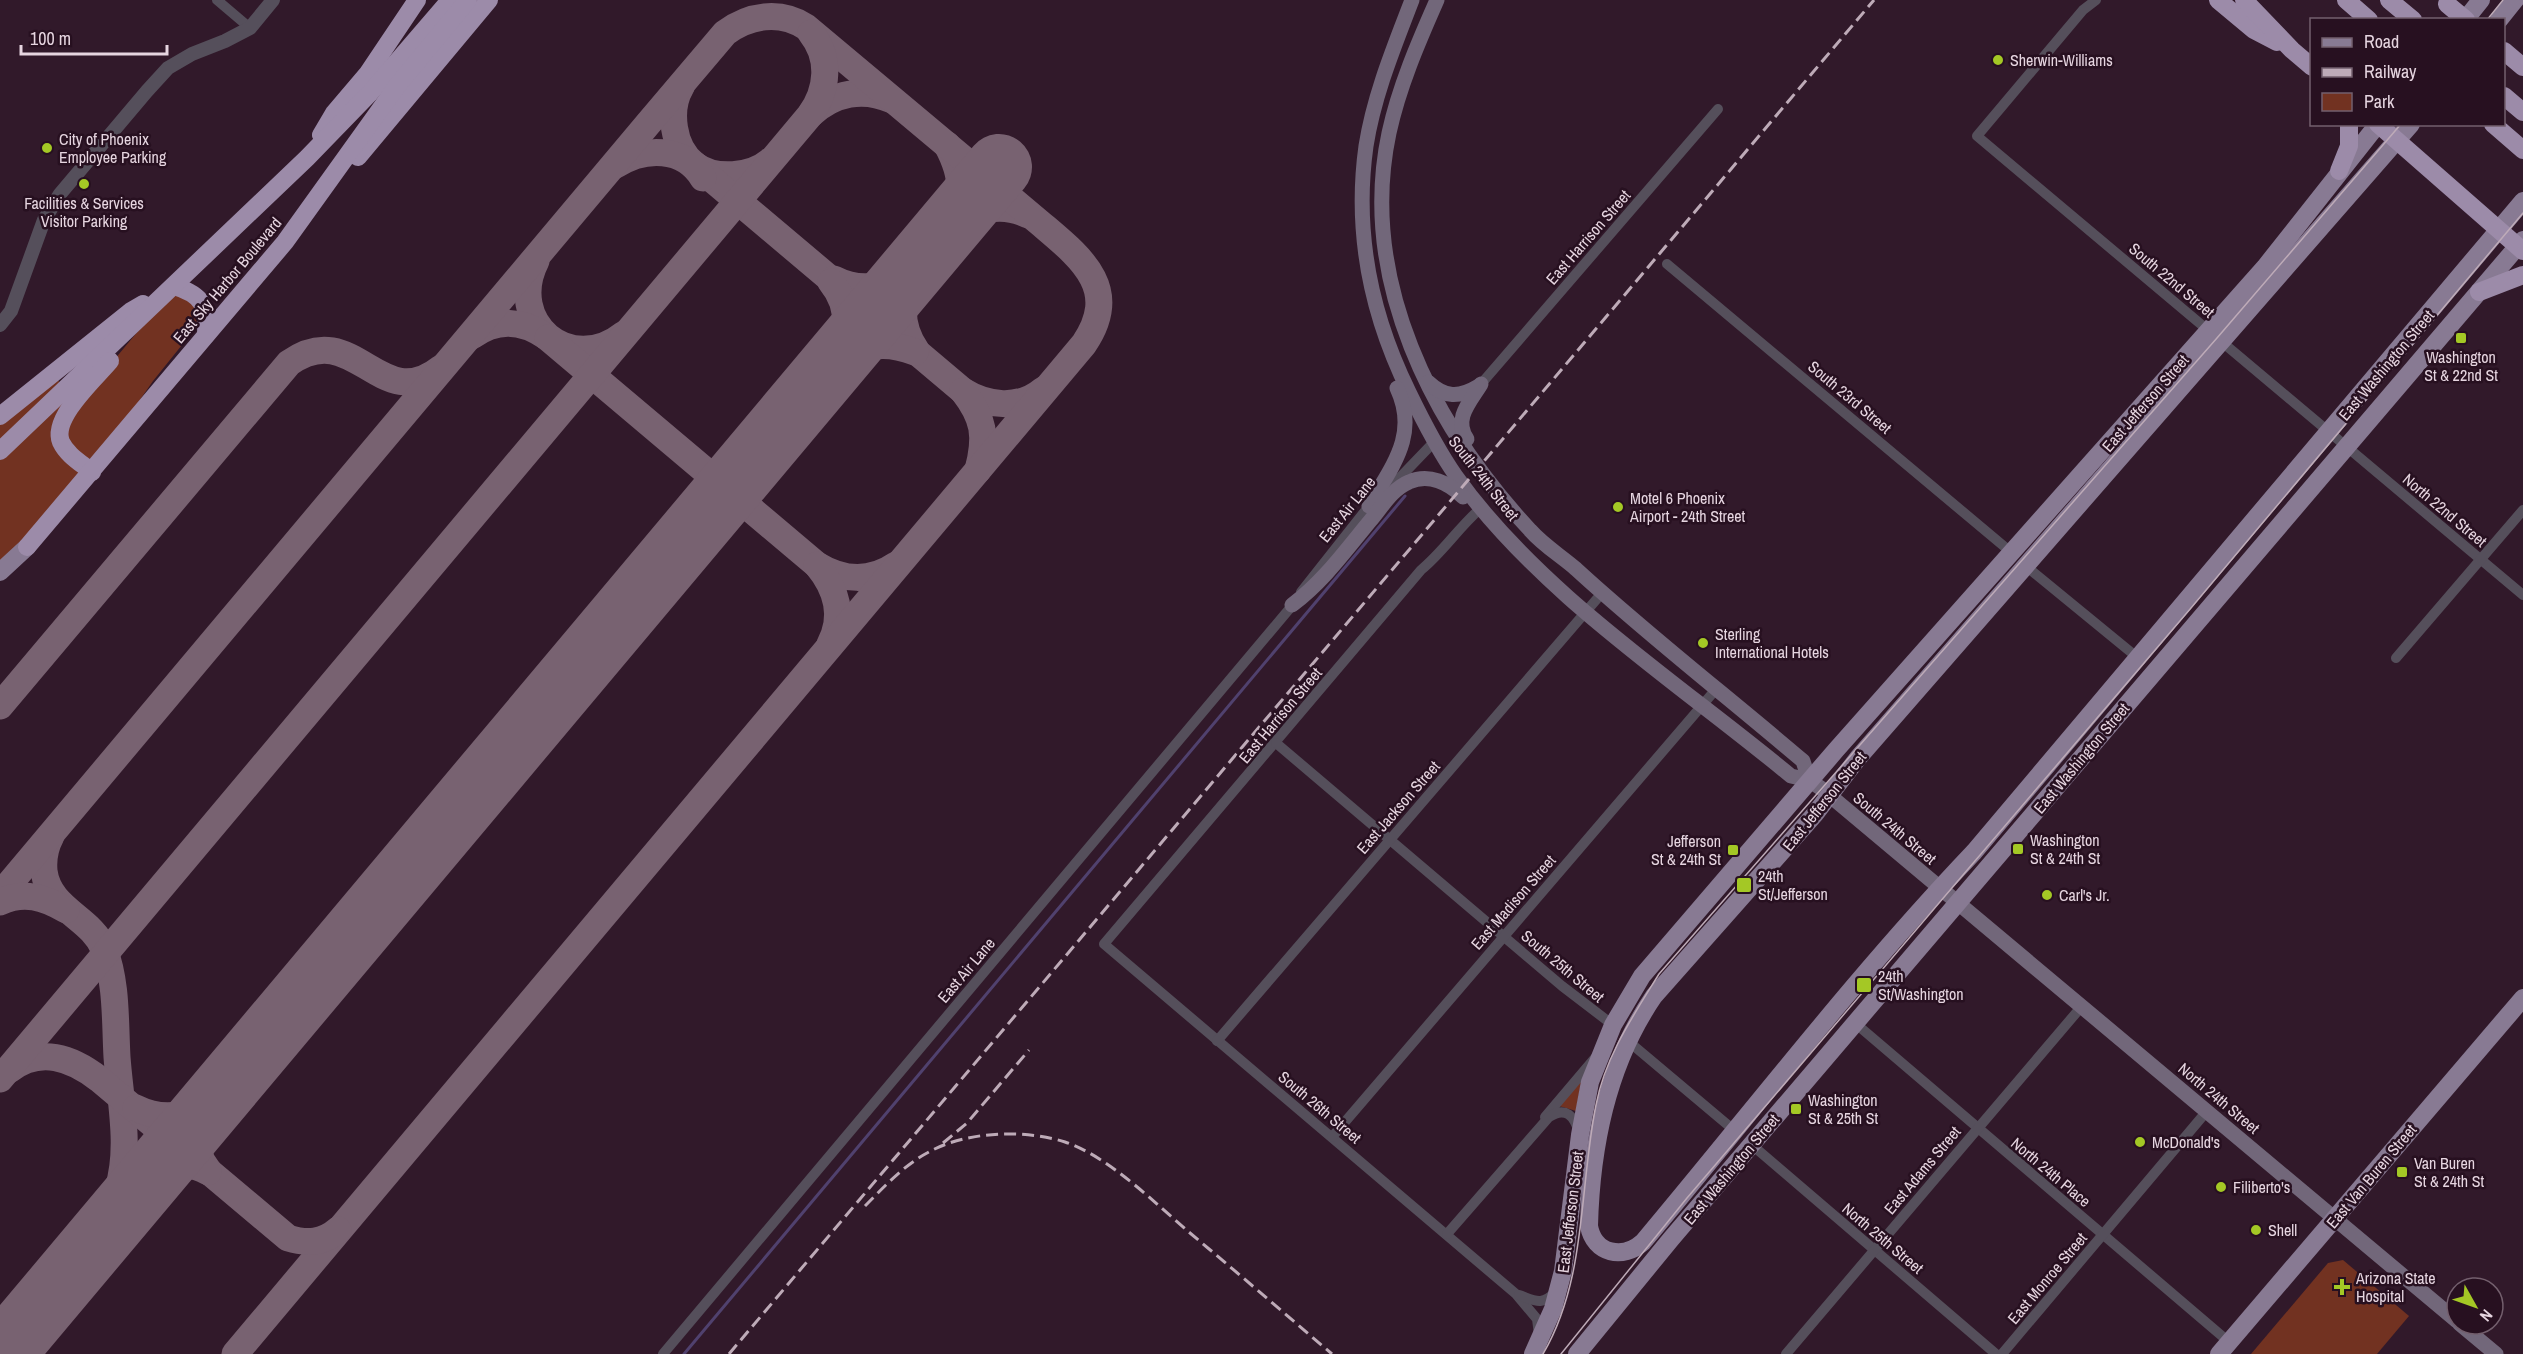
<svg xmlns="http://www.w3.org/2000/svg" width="2523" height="1354" viewBox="0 0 2523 1354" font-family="'Archivo Narrow',sans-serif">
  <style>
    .green { fill: #723221 }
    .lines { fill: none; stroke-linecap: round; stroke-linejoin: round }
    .stream { stroke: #50416e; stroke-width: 3 }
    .taxiway { stroke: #786271; stroke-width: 27 }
    .runway { stroke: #786271; stroke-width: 66 }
    .minor { stroke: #554f5b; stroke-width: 10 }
    .tertiary { stroke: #554f5b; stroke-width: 14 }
    .secondary { stroke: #72677a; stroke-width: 15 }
    .primary { stroke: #887a93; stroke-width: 18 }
    .motorway { stroke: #9c8ba9; stroke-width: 18 }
    .tram { stroke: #beabb8; stroke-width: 1.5 }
    .rail { stroke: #beabb8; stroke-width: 3; stroke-dasharray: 12 6; stroke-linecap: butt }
    .motorway-bridge { stroke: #9c8ba9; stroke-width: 18 }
    .poi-dot { fill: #a4c825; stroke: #271020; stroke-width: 2 }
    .labels { text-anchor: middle; stroke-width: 5; stroke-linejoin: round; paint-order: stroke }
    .poi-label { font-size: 16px; fill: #e6d5e0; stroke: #271020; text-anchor: start }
    .street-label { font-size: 16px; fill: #e6d5e0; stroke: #271020 }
  </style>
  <rect width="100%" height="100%" fill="#31192a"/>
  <g class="green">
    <path d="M175 295H183L197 305 198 325 153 381 121 427 94 457 89 459 79 457 63 429 69 414 144 324Z"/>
    <path d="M58 380 60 383 0 442V424Z"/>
    <path d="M67 397 58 413 82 473 0 564V459Z"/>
    <path d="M1582 1077 1576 1111 1559 1106Z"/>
    <path d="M2343 1260 2409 1316 2377 1354H2251L2328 1263Z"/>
  </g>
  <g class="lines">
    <path class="stream" d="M684 1354 1405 496"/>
    <g class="taxiway">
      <path d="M681 87C668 109 672 148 695 165 715 180 751 177 770 161"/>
      <path d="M811 114C834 93 863 87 892 100"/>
      <path d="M694 164 963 391C987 406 1019 410 1043 390"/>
      <path d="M616 165C644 147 684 146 703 178"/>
      <path d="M944 232C964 199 965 179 947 145"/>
      <path d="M942 235C966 213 996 199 1028 215"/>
      <path d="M536 261C505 322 570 377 624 334"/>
      <path d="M915 267C901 294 898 324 916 350"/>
      <path d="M834 279C863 294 890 287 915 267"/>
      <path d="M472 336C496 318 523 320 547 337"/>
      <path d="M548 338 817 565C843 581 871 582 896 565"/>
      <path d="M831 367C860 346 880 339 915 352"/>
      <path d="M830 368C847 340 854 310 831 282"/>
      <path d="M963 391C984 418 987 436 978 470"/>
      <path d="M817 565C836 588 845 616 830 644"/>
      <path d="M0 706 289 363C355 316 379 417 441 368"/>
      <path d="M51 836C45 847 43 859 44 871 49 910 91 917 104 949 117 982 115 1022 117 1057 120 1100 131 1147 118 1189 107 1222 85 1251 65 1279"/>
      <path d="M0 895 647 125 725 33C749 15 780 10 806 27L1040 223C1080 257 1122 288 1084 344L235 1354"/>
      <path d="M0 902C24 891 44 897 66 910"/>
      <path d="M9 1070C40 1046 72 1058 99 1079L288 1238C307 1244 323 1243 338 1230"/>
      <path d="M0 1079 810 115C828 90 831 58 811 33"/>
      <path d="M136 1108C168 1124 198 1114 223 1091"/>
      <path d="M208 1170C186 1144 203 1120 219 1097"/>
      <path d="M140 1190C161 1171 181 1156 208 1172"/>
    </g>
    <path class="runway" d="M2 1354 999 167"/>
    <g class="minor">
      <path d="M217 0 250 28"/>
      <path d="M2096 0 2083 10 1977 136 2523 595"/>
      <path d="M1667 264 2012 553"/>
      <path d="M1481 384 1718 109"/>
      <path d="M1386 492 1434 442"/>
      <path d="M1481 508C1459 527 1443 552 1421 570L1104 944 1516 1294 1537 1319 1539 1335"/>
      <path d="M2027 567 2138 658"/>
      <path d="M1301 592 1373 501"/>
      <path d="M2396 658 2523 510"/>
      <path d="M1276 743 1562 986 1613 1025"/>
      <path d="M1855 1023 2229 1342"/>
      <path d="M1217 1041 1602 593"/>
      <path d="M1628 1041 1735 1131"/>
      <path d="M1545 1117 1595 1058"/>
      <path d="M1332 1137 1717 688"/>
      <path d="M1752 1145 1996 1354"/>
      <path d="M1447 1234 1549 1117C1566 1106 1574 1116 1579 1132"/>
      <path d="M1519 1295C1536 1301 1541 1306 1556 1292"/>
      <path d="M663 1354 1296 601"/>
      <path d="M1786 1354 2082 1006"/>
      <path d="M2002 1354 2207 1111"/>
    </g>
    <path class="tertiary" d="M0 325 11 311 44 220 60 194 147 91 168 68 192 54 225 41 250 28 273 0"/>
    <g class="secondary">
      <path d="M1412 0C1394 47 1374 95 1366 146 1354 232 1371 315 1409 392 1423 421 1437 449 1456 476 1540 594 1679 683 1791 776L1809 780 1822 789 2457 1321"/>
      <path d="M1437 0C1418 43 1399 87 1389 133 1358 279 1432 425 1530 530 1543 545 1561 556 1576 569 1649 636 1728 697 1803 761L1809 780"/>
      <path d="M1428 382C1445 398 1459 398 1479 386"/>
      <path d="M1467 439C1453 419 1470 402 1481 384"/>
      <path d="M1369 506C1392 466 1419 435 1397 388"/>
      <path d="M1292 605C1323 582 1346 550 1370 521 1382 507 1392 489 1409 482 1429 473 1449 483 1463 497"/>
      <path d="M2460 1324 2496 1354"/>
    </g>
    <g class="primary">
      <path d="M2465 20 2481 0"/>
      <path d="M2499 20 2515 0"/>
      <path d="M2411 124 1858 758 1815 814 1654 996C1608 1063 1591 1145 1589 1226 1594 1254 1623 1260 1643 1242 1753 1111 1856 976 1974 852L2523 201"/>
      <path d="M0 572 27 547"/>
      <path d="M1533 1354 1553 1309 1563 1271 1580 1135 1590 1082 1613 1025 1642 976 1836 750 2265 267 2378 124"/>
      <path d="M1577 1354 1671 1239 2523 240"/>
      <path d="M2219 1354 2523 998"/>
    </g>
    <g class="motorway">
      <path d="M2218 0 2254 30 2277 42"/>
      <path d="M2244 0 2292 50 2312 67"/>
      <path d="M2346 0 2369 20"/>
      <path d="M2389 0 2413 20"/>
      <path d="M2504 51 2523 67"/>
      <path d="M2504 96 2523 112"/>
      <path d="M2378 124 2523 251"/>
      <path d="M2493 124 2523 150"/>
      <path d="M321 135 334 113 368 73 417 0"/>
      <path d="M358 157 489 0"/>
      <path d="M2339 171 2349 146V124"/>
      <path d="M174 286C203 295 208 306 206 335"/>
      <path d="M2479 292 2523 275"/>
      <path d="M0 416 131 311 143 304"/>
      <path d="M0 451 307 158 370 93 450 0"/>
      <path d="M92 472C81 463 67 455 61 442 51 418 95 379 110 361"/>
      <path d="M27 547 285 242 397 86 468 0"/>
    </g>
    <g class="tram">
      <path d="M2487 20 2503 0"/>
      <path d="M1543 1354C1587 1279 1579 1188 1596 1105 1605 1057 1633 1016 1659 974L2217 338 2401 124"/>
      <path d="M1561 1354 1687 1198 2191 608 2523 213"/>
    </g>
    <g class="rail">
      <path d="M943 1143 967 1123 1029 1050"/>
      <path d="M865 1206C884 1187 903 1166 927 1153 965 1131 1024 1129 1065 1142 1108 1156 1156 1204 1190 1233 1238 1273 1285 1314 1332 1354"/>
      <path d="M729 1354 1874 0"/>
    </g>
    <path class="motorway-bridge" d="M2447 4 2466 20"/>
  </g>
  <g class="poi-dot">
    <circle cx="1998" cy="60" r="6"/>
    <circle cx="47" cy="148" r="6"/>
    <circle cx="84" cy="184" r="6"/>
    <rect x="2455" y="332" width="12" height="12" rx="3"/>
    <circle cx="1618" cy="507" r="6"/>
    <circle cx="1703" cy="643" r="6"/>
    <rect x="2012" y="843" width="12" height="12" rx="3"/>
    <rect x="1727" y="844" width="12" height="12" rx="3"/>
    <rect x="1736" y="877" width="16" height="16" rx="3"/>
    <circle cx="2047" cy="895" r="6"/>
    <rect x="1856" y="977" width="16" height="16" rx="3"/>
    <rect x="1790" y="1103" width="12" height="12" rx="3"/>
    <circle cx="2140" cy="1142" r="6"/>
    <rect x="2396" y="1166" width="12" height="12" rx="3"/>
    <circle cx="2221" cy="1187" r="6"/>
    <circle cx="2256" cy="1230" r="6"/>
    <path d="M2339 1278h6v6h6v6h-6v6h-6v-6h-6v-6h6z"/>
  </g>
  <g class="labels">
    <g class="poi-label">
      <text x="2010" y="66">Sherwin-Williams</text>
      <text x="59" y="145">City of Phoenix<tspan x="59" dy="18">Employee Parking</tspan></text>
      <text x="84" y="209" text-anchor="middle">Facilities &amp; Services<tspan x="84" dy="18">Visitor Parking</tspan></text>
      <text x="2461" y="363" text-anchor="middle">Washington<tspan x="2461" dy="18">St &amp; 22nd St</tspan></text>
      <text x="1630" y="504">Motel 6 Phoenix<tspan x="1630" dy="18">Airport - 24th Street</tspan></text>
      <text x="1715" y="640">Sterling<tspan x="1715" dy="18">International Hotels</tspan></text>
      <text x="2030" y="846">Washington<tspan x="2030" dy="18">St &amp; 24th St</tspan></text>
      <text x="1721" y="847" text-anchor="end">Jefferson<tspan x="1721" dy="18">St &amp; 24th St</tspan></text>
      <text x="1758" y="882">24th<tspan x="1758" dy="18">St/Jefferson</tspan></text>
      <text x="2059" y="901">Carl's Jr.</text>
      <text x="1878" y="982">24th<tspan x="1878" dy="18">St/Washington</tspan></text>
      <text x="1808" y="1106">Washington<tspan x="1808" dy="18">St &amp; 25th St</tspan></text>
      <text x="2152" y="1148">McDonald's</text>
      <text x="2414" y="1169">Van Buren<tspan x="2414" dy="18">St &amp; 24th St</tspan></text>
      <text x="2233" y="1193">Filiberto's</text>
      <text x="2268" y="1236">Shell</text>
      <text x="2356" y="1284">Arizona State<tspan x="2356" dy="18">Hospital</tspan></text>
    </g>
    <g class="street-label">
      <text transform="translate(1588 237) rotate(-49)" y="6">East Harrison Street</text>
      <text transform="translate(227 280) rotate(-50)" y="6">East Sky Harbor Boulevard</text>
      <text transform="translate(2172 280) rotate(40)" y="6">South 22nd Street</text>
      <text transform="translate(2386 365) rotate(-50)" y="6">East Washington Street</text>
      <text transform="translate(1850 397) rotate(40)" y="6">South 23rd Street</text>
      <text transform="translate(2145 403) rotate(-49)" y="6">East Jefferson Street</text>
      <text transform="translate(1484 478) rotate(52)" y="6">South 24th Street</text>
      <text transform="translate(1347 509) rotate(-51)" y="6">East Air Lane</text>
      <text transform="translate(2445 510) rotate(40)" y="6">North 22nd Street</text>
      <text transform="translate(1280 715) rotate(-50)" y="6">East Harrison Street</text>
      <text transform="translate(2081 758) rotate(-50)" y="6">East Washington Street</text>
      <text transform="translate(1824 801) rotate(-51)" y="6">East Jefferson Street</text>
      <text transform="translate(1398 807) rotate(-49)" y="6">East Jackson Street</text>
      <text transform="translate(1895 828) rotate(40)" y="6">South 24th Street</text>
      <text transform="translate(1513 902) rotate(-49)" y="6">East Madison Street</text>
      <text transform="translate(1563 966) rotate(40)" y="6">South 25th Street</text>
      <text transform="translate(966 970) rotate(-50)" y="6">East Air Lane</text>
      <text transform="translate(2219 1098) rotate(40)" y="6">North 24th Street</text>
      <text transform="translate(1320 1107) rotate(40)" y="6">South 26th Street</text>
      <text transform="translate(1731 1169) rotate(-50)" y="6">East Washington Street</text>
      <text transform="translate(1922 1170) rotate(-50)" y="6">East Adams Street</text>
      <text transform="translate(2051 1172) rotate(40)" y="6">North 24th Place</text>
      <text transform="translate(2371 1176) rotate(-50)" y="6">East Van Buren Street</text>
      <text transform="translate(1570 1212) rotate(-83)" y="6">East Jefferson Street</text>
      <text transform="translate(1883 1238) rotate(40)" y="6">North 25th Street</text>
      <text transform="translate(2047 1278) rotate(-50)" y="6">East Monroe Street</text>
    </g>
  </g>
  <rect x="2310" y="18" width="195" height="108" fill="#271020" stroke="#735f6d" stroke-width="1.5"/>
  <rect x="2322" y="38" width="30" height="9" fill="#887a93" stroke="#735f6d" stroke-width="1.5"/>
  <text x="2364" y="48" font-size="18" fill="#e6d5e0">Road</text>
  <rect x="2322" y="68" width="30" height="9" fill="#beabb8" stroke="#735f6d" stroke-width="1.5"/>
  <text x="2364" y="78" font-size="18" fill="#e6d5e0">Railway</text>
  <rect x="2322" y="93" width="30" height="18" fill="#723221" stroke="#735f6d" stroke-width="1.5"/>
  <text x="2364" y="108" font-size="18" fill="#e6d5e0">Park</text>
  <g transform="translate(2475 1306) rotate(130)"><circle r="28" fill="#271020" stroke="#735f6d" stroke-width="1.5"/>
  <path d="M0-4.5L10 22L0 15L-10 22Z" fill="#a4c825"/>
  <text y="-9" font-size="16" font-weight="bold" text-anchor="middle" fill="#e6d5e0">N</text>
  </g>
  <path d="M21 45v9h146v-9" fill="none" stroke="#e6d5e0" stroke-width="3"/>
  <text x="30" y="45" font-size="18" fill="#e6d5e0" stroke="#271020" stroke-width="4.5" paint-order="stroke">100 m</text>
</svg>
